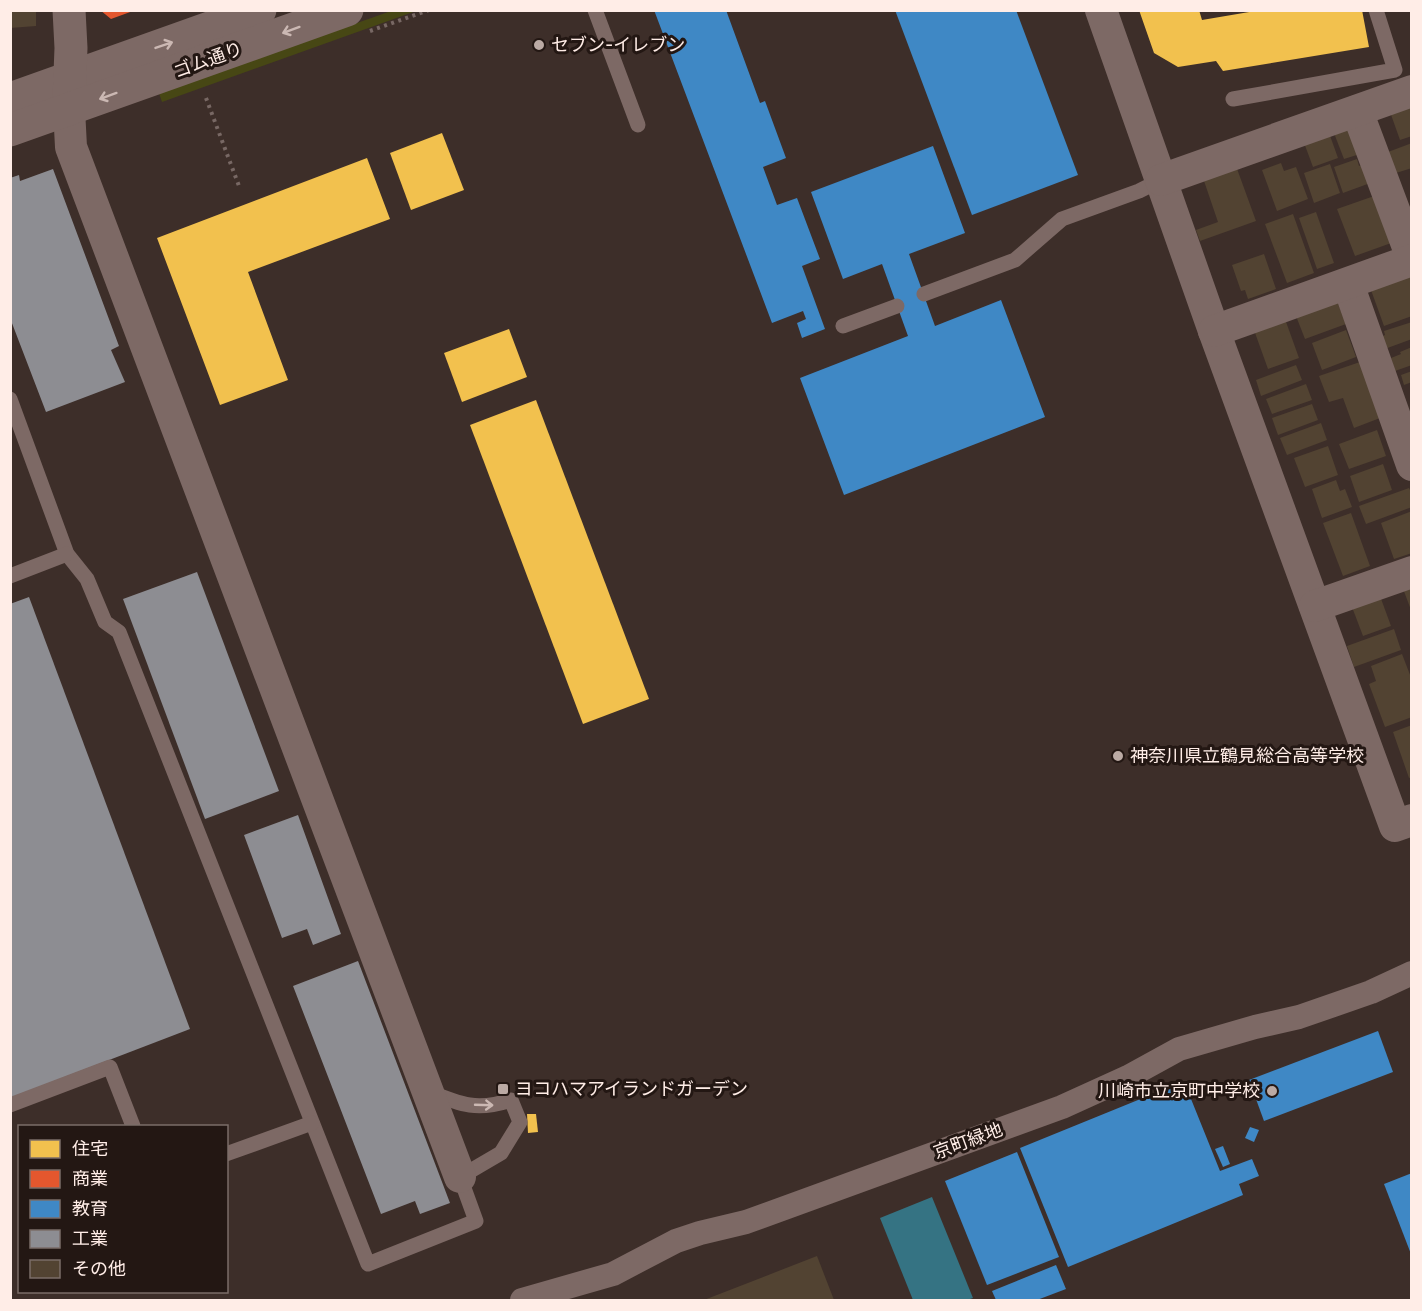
<svg xmlns="http://www.w3.org/2000/svg" width="1422" height="1311" viewBox="0 0 1422 1311" font-family="'Libre Baskerville','Noto Sans JP',serif">
  <style>
    .green { fill: #474714 }
    .water { fill: #357383 }
    .homes { fill: #f2c14e }
    .shops { fill: #e4572e }
    .schools { fill: #3f88c5 }
    .industry { fill: #8d8d92 }
    .building { fill: #524332 }
    .lines { fill: none; stroke-linecap: round; stroke-linejoin: round }
    .path { stroke: #786864; stroke-width: 4; stroke-dasharray: 3 4.5; stroke-linecap: butt }
    .service { stroke: #7d6965; stroke-width: 15 }
    .pedestrian { stroke: #7d6965; stroke-width: 24 }
    .minor { stroke: #7d6965; stroke-width: 32 }
    .tertiary { stroke: #7d6965; stroke-width: 33 }
    .oneway { stroke: #cbb8b3 }
    .poi-dot { fill: #bbaaa4; stroke: #231713; stroke-width: 2 }
    .labels { text-anchor: middle; stroke-width: 6; stroke-linejoin: round; paint-order: stroke }
    .poi-label { font-size: 18px; fill: #ffede7; stroke: #231713; text-anchor: start }
    .street-label { font-size: 18px; fill: #ffede7; stroke: #231713 }
  </style>
  <rect width="100%" height="100%" fill="#3d2e29"/>
  <path class="green" d="M391 11H416L162 102 159 93Z"/>
  <path class="water" d="M932 1197 973 1298 967 1300H913L880 1218Z"/>
  <g class="homes">
    <path d="M1139 10H1199L1202 20 1261 10H1362L1369 47 1223 71 1216 61 1178 67 1154 53Z"/>
    <path d="M442 133 464 190 411 210 390 153Z"/>
    <path d="M367 158 390 219 248 272 288 380 220 405 157 238Z"/>
    <path d="M509 329 527 377 462 402 444 353Z"/>
    <path d="M536 400 649 699 583 724 470 425Z"/>
    <path d="M527 1114H536L538 1132 528 1133Z"/>
  </g>
  <path class="shops" d="M100 10H133V11L111 19Z"/>
  <g class="schools">
    <path d="M654 10H726L760 103 765 101 786 158 763 167 777 205 797 198 820 259 802 266 825 329 802 338 797 323 806 319 803 311 772 323Z"/>
    <path d="M895 10H1016L1078 175 972 215Z"/>
    <path d="M933 146 965 233 909 254 935 326 1001 300 1045 417 844 495 800 378 908 336 882 264 843 279 811 192Z"/>
    <path d="M1378 1031 1393 1072 1264 1121 1249 1080Z"/>
    <path d="M1170 1087 1172 1095 1187 1089 1220 1171 1252 1159 1259 1176 1239 1184 1243 1195 1068 1267 1020 1148Z"/>
    <path d="M1250 1127 1259 1130 1254 1142 1245 1138Z"/>
    <path d="M1223 1146 1230 1164 1223 1167 1215 1149Z"/>
    <path d="M1017 1152 1059 1257 987 1285 945 1181Z"/>
    <path d="M1412 1173V1254H1411L1384 1184Z"/>
    <path d="M1056 1265 1066 1289 1037 1300H996L992 1291Z"/>
  </g>
  <g class="industry">
    <path d="M53 169 119 346 111 350 125 382 46 412 10 318V178L19 175 20 181Z"/>
    <path d="M197 572 279 791 205 819 123 599Z"/>
    <path d="M29 597 190 1029 10 1098V604Z"/>
    <path d="M298 815 341 934 313 945 307 929 282 938 244 835Z"/>
    <path d="M358 961 450 1203 420 1214 415 1201 381 1214 293 986Z"/>
  </g>
  <g class="building">
    <path d="M10 10H36V26L10 28Z"/>
    <path d="M1412 101V136L1400 140 1389 109Z"/>
    <path d="M1348 122 1360 154 1344 159 1332 128Z"/>
    <path d="M1328 130 1338 158 1313 167 1303 140Z"/>
    <path d="M1412 143V168L1396 173 1388 152Z"/>
    <path d="M1357 159 1359 166 1366 163 1373 182 1343 193 1334 167Z"/>
    <path d="M1281 163 1284 171 1296 167 1308 199 1277 211 1262 170Z"/>
    <path d="M1330 164 1340 193 1314 203 1304 173Z"/>
    <path d="M1236 166 1256 221 1200 241 1196 230 1218 222 1203 178Z"/>
    <path d="M1377 195 1394 242 1355 256 1337 209Z"/>
    <path d="M1316 212 1334 263 1317 269 1299 218Z"/>
    <path d="M1293 214 1314 273 1287 283 1265 224Z"/>
    <path d="M1264 254 1276 289 1248 299 1245 290 1241 291 1232 265Z"/>
    <path d="M1412 275V316L1384 326 1371 290Z"/>
    <path d="M1337 301 1346 324 1305 339 1296 316Z"/>
    <path d="M1285 319 1299 358 1268 369 1254 330Z"/>
    <path d="M1412 322V339L1382 350 1378 338 1385 335 1384 331Z"/>
    <path d="M1346 330 1356 357 1322 370 1312 343Z"/>
    <path d="M1412 347V365L1395 371 1391 358 1401 354 1400 352Z"/>
    <path d="M1360 362 1380 418 1354 428 1343 398 1329 402 1319 376Z"/>
    <path d="M1296 365 1302 380 1261 396 1256 380Z"/>
    <path d="M1412 371V382L1404 385 1401 375Z"/>
    <path d="M1306 384 1312 400 1272 414 1266 399Z"/>
    <path d="M1312 404 1318 420 1278 435 1272 418Z"/>
    <path d="M1321 423 1327 440 1287 455 1280 438Z"/>
    <path d="M1377 430 1386 456 1349 469 1339 444Z"/>
    <path d="M1328 446 1338 475 1305 487 1294 458Z"/>
    <path d="M1383 464 1392 490 1359 502 1350 476Z"/>
    <path d="M1336 480 1340 491 1345 489 1352 507 1322 518 1312 489Z"/>
    <path d="M1409 488 1412 494V507L1366 524 1359 506Z"/>
    <path d="M1412 511V553L1394 559 1381 523Z"/>
    <path d="M1351 513 1370 566 1343 576 1323 523Z"/>
    <path d="M1412 582V610H1411L1402 586Z"/>
    <path d="M1380 596 1391 626 1363 636 1352 607Z"/>
    <path d="M1394 629 1401 650 1354 667 1347 646Z"/>
    <path d="M1402 654 1412 680V717L1385 727 1369 684 1376 681 1371 666Z"/>
    <path d="M1412 725V777L1409 778 1393 732Z"/>
    <path d="M817 1256 834 1300H704Z"/>
  </g>
  <g class="lines">
    <g class="path">
      <path d="M370 31 429 10"/>
      <path d="M206 98 239 186"/>
    </g>
    <g class="service">
      <path d="M595 10 638 125"/>
      <path d="M1233 99 1395 70 1376 10"/>
      <path d="M924 294 1015 260 1062 219 1139 191 1161 180"/>
      <path d="M843 326 897 306"/>
      <path d="M10 399 67 554 87 579 105 622 119 632 368 1264 476 1221 460 1177 501 1153 520 1122 511 1100C478 1111 461 1105 430 1092"/>
      <path d="M10 576 67 554"/>
      <path d="M10 1105 110 1067 133 1126"/>
      <path d="M226 1154 312 1123"/>
    </g>
    <path class="pedestrian" d="M522 1300 613 1274 676 1241 700 1233 746 1222 1062 1107 1128 1077 1179 1049 1255 1027 1299 1017 1371 992 1412 973"/>
    <g class="minor">
      <path d="M1101 10 1214 331 1395 826 1412 820"/>
      <path d="M69 109 71 147 460 1177"/>
      <path d="M1357 111 1412 258"/>
      <path d="M1161 180 1412 91"/>
      <path d="M1348 284 1412 465"/>
      <path d="M1214 331 1412 260"/>
      <path d="M1315 606 1412 572"/>
    </g>
    <g class="tertiary">
      <path d="M10 99 260 10"/>
      <path d="M69 99 71 48 69 10"/>
      <path d="M10 130 347 10"/>
    </g>
  </g>
  <defs><path id="oneway-shaft" d="M-6 0H5M1.5-3L5.5 0L1.5 3" fill="none" stroke-width="1.6" stroke-linecap="round" stroke-linejoin="round" transform="scale(1.5)"/></defs>
  <g class="oneway">
    <use href="#oneway-shaft" transform="translate(291 30) rotate(160)"/>
    <use href="#oneway-shaft" transform="translate(164 45) rotate(-19)"/>
    <use href="#oneway-shaft" transform="translate(108 96) rotate(160)"/>
    <use href="#oneway-shaft" transform="translate(484 1105) rotate(2)"/>
  </g>
  <g class="poi-dot">
    <circle cx="539" cy="45" r="6"/>
    <circle cx="1118" cy="756" r="6"/>
    <rect x="497" y="1083" width="12" height="12" rx="3"/>
    <circle cx="1272" cy="1091" r="6"/>
  </g>
  <g class="labels">
    <g class="poi-label">
      <text x="551" y="51">セブン-イレブン</text>
      <text x="1130" y="762">神奈川県立鶴見総合高等学校</text>
      <text x="515" y="1095">ヨコハマアイランドガーデン</text>
      <text x="1260" y="1097" text-anchor="end">川崎市立京町中学校</text>
    </g>
    <g class="street-label">
      <text transform="translate(208 60) rotate(-20)" y="6">ゴム通り</text>
      <text transform="translate(968 1141) rotate(-20)" y="6">京町緑地</text>
    </g>
  </g>
  <rect width="1422" height="1311" fill="none" stroke="#ffede7" stroke-width="24"/>
  <rect x="18" y="1125" width="210" height="168" fill="#231713" stroke="#7b6d68" stroke-width="1.5"/>
  <rect x="30" y="1140" width="30" height="18" fill="#f2c14e" stroke="#7b6d68" stroke-width="1.5"/>
  <text x="72" y="1155" font-size="18" fill="#ffede7">住宅</text>
  <rect x="30" y="1170" width="30" height="18" fill="#e4572e" stroke="#7b6d68" stroke-width="1.5"/>
  <text x="72" y="1185" font-size="18" fill="#ffede7">商業</text>
  <rect x="30" y="1200" width="30" height="18" fill="#3f88c5" stroke="#7b6d68" stroke-width="1.5"/>
  <text x="72" y="1215" font-size="18" fill="#ffede7">教育</text>
  <rect x="30" y="1230" width="30" height="18" fill="#8d8d92" stroke="#7b6d68" stroke-width="1.5"/>
  <text x="72" y="1245" font-size="18" fill="#ffede7">工業</text>
  <rect x="30" y="1260" width="30" height="18" fill="#524332" stroke="#7b6d68" stroke-width="1.5"/>
  <text x="72" y="1275" font-size="18" fill="#ffede7">その他</text>
</svg>
